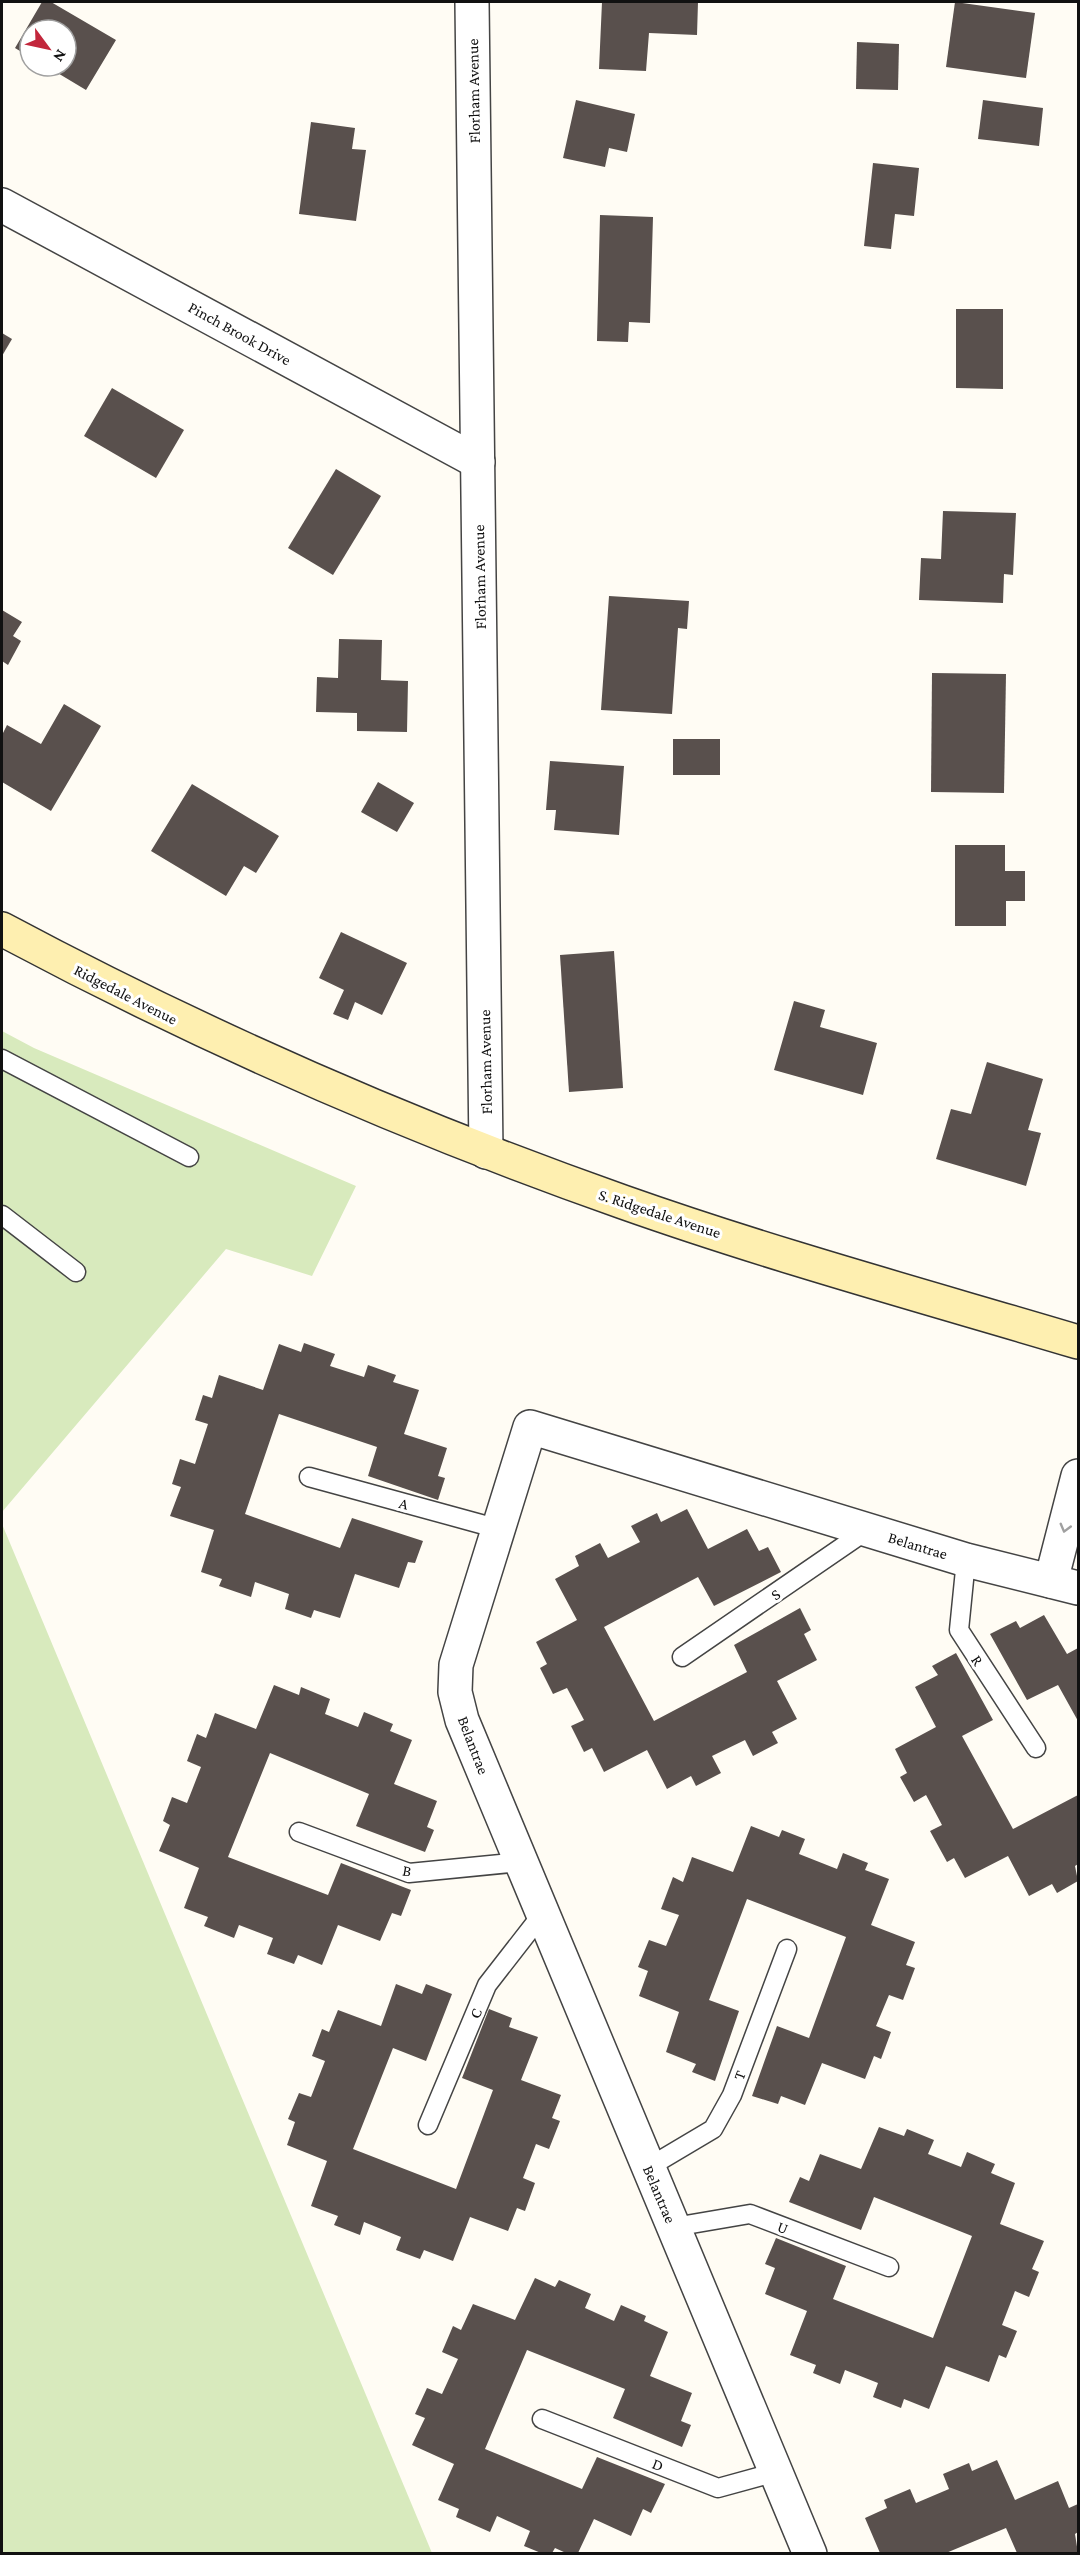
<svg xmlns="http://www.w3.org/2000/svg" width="1080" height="2555" viewBox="0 0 1080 2555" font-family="'Crimson Pro',serif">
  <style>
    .green { fill: #d8eabd }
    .building { fill: #59504d }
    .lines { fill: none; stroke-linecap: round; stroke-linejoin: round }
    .lane-casing { stroke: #444; stroke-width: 21 }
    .street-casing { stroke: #444; stroke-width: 36 }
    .secondary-casing { stroke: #333; stroke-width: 36 }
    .lane { stroke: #fff; stroke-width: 18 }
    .street { stroke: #fff; stroke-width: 33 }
    .secondary { stroke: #feefb0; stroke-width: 33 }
    .oneway { stroke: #a0a0a0 }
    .labels { text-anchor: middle; stroke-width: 6; stroke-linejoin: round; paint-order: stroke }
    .street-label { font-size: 16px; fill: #111; stroke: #fff }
  </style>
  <rect width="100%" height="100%" fill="#fffcf4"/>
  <g class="green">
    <path d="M2 1031 34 1048 356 1186 312 1276 226 1249 2 1512Z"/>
    <path d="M2 1524 432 2553H2Z"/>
  </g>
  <g class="building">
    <path d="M42 2H51L116 40 86 90 46 66H66V30H30V57L15 48Z"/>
    <path d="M602 2H698L697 35 649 33 646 71 599 69Z"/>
    <path d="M955 2 1035 13 1026 78 946 67Z"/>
    <path d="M857 42 899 44 898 90 856 89Z"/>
    <path d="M576 100 635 114 627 152 609 148 605 167 563 158Z"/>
    <path d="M983 100 1043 108 1039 146 978 139Z"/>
    <path d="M311 122 355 128 352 149 366 150 356 221 299 214Z"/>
    <path d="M873 163 919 168 914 216 895 214 891 249 864 246Z"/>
    <path d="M600 215 653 217 650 323 629 322 628 342 597 341Z"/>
    <path d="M956 309H1003V389L956 388Z"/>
    <path d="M2 333 12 339 2 356Z"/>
    <path d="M112 388 184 430 156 478 84 436Z"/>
    <path d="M336 469 381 496 333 575 288 548Z"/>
    <path d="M943 511 1016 513 1013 575 1004 574 1003 603 919 600 921 558 941 559Z"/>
    <path d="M609 596 689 601 687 629 678 628 672 714 601 710Z"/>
    <path d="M2 610 22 622 13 636 21 641 8 665 2 661Z"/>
    <path d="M339 639 382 640 381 680 408 681 407 732 357 731V713L316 712 317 677 338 678Z"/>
    <path d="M932 673 1006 674 1004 793 931 792Z"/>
    <path d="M64 704 101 726 51 811 2 782V735L7 725 41 744Z"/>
    <rect x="673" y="739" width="47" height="36"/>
    <path d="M550 761 624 766 619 835 554 830 556 810H546Z"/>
    <path d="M378 782 414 803 397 832 361 812Z"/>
    <path d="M192 784 279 836 256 873 244 866 226 896 151 851Z"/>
    <path d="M955 845H1005V871H1025V901H1006V926H955Z"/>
    <path d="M341 932 407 963 382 1015 355 1002 348 1020 333 1014 344 990 319 978Z"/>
    <path d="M614 951 623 1088 569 1092 560 955Z"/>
    <path d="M794 1001 825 1010 820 1027 877 1043 863 1095 774 1070Z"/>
    <path d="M987 1062 1043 1079 1028 1130 1041 1133 1026 1186 936 1159 951 1109 971 1114Z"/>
    <path d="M304 1343 335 1354 330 1366 364 1377 368 1365 396 1375 393 1382 419 1390 404 1434 447 1448 438 1476 445 1478 438 1500 368 1476 377 1447 279 1414 245 1514 340 1548 352 1518 423 1541 415 1563 408 1562 399 1588 355 1574 340 1618 314 1610 311 1618 285 1609 289 1594 255 1582 251 1597 219 1586 222 1579 201 1572 214 1530 170 1516 181 1487 172 1484 180 1459 195 1464 208 1424 195 1420 203 1395 212 1398 219 1375 263 1390 279 1344 301 1352Z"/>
    <path d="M687 1509 708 1549 747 1529 759 1551 768 1547 781 1572 714 1606 698 1577 604 1627 654 1721 747 1672 734 1645 800 1608 811 1630 804 1634 817 1660 777 1681 797 1719 772 1732 778 1743 753 1756 745 1740 712 1756 721 1773 696 1786 691 1776 667 1789 647 1750 604 1772 592 1748 584 1752 571 1726 584 1720 567 1688 553 1694 540 1668 547 1664 536 1642 577 1620 555 1579 579 1566 575 1556 600 1543 608 1558 640 1542 631 1526 657 1513 661 1522Z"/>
    <path d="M1044 1615 1067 1654 1078 1648V1721L1058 1685 1027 1700 990 1634 1016 1621 1020 1628Z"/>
    <path d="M956 1653 993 1720 962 1736 1013 1829 1078 1795V1864L1075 1866 1078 1881 1057 1893 1052 1884 1029 1896 1008 1856 965 1878 954 1858 947 1862 930 1831 942 1825 926 1795 914 1802 900 1777 907 1773 895 1749 936 1727 915 1687 938 1675 932 1666Z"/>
    <path d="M274 1685 299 1695 301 1687 330 1699 325 1714 358 1727 364 1712 393 1724 390 1731 412 1740 394 1784 437 1801 427 1827 434 1830 425 1852 356 1826 369 1794 270 1753 228 1857 328 1895 341 1863 411 1890 401 1916 392 1913 380 1941 338 1925 322 1965 298 1955 294 1964 267 1954 273 1938 239 1925 234 1938 204 1926 208 1917 184 1908 199 1868 159 1851 170 1825 163 1821 172 1797 187 1803 201 1767 187 1761 197 1734 206 1738 215 1713 256 1729Z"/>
    <path d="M751 1826 779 1837 782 1830 805 1839 799 1854 837 1869 843 1853 868 1863 865 1870 889 1879 871 1925 915 1942 906 1965 915 1968 903 2000 889 1995 876 2026 891 2032 881 2059 874 2056 865 2079 822 2063 805 2105 781 2096 778 2104 752 2096 777 2026 809 2038 846 1937 747 1899 709 2000 739 2011 715 2081 692 2072 696 2064 666 2052 679 2012 639 1996 648 1971 638 1967 649 1940 666 1946 679 1915 661 1909 673 1877 683 1882 692 1857 733 1872Z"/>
    <path d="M396 1984 422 1994 426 1984 452 1994 426 2061 393 2048 353 2149 456 2189 493 2090 462 2078 489 2009 512 2018 509 2027 538 2037 521 2080 561 2095 552 2118 560 2121 549 2149 536 2144 523 2178 535 2183 525 2211 517 2208 508 2231 470 2217 453 2261 424 2250 420 2259 396 2250 401 2237 364 2222 360 2235 334 2225 338 2216 311 2206 327 2161 287 2145 295 2122 288 2119 299 2093 311 2097 325 2061 312 2056 322 2029 329 2032 338 2010 381 2026Z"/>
    <path d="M879 2127 904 2136 907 2129 934 2140 928 2154 961 2167 967 2152 995 2164 991 2173 1015 2183 1000 2224 1044 2241 1032 2269 1039 2272 1029 2297 1015 2291 1002 2325 1017 2331 1006 2358 999 2355 989 2382 946 2366 929 2409 904 2399 901 2408 873 2397 878 2383 845 2370 840 2384 813 2373 816 2365 790 2355 807 2311 765 2294 775 2268 765 2264 776 2238 846 2266 833 2299 933 2338 972 2236 874 2197 861 2230 789 2202 800 2177 809 2181 820 2154 861 2169Z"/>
    <path d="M535 2278 555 2287 559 2280 591 2294 585 2308 614 2321 621 2305 646 2316 644 2321 668 2332 650 2376 692 2393 681 2421 691 2425 682 2447 613 2418 625 2389 527 2350 485 2449 582 2489 597 2457 665 2484 651 2513 643 2509 631 2536 594 2519 578 2553H566L555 2548 552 2553H541L524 2546 530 2531 497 2516 490 2532 456 2517 459 2509 438 2500 454 2464 412 2445 425 2418 415 2414 427 2388 442 2394 458 2359 442 2352 453 2326 461 2330 473 2304 515 2320Z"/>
    <path d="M997 2460 1015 2500 1058 2481 1069 2508 1078 2504V2532L1075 2534 1078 2553H1017L1006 2528 946 2553H880L865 2518 887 2508 884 2500 910 2489 916 2503 949 2489 943 2474 969 2463 972 2471Z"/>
  </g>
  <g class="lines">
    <g class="lane-casing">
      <g id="lane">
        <path d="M2 1059 189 1157"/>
        <path d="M2 1215 76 1272"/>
        <path d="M309 1477 499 1529"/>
        <path d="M966 1560 959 1630 1036 1748"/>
        <path d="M682 1657 867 1530"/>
        <path d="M299 1832 409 1873 521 1862"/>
        <path d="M428 2125 487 1985 543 1913"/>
        <path d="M649 2167 713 2129 732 2095 787 1949"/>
        <path d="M674 2227 750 2214 889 2267"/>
        <path d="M542 2419 718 2488 776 2472"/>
      </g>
    </g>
    <g class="street-casing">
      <g id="street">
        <path d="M472 2 486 1152"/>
        <path d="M2 205 478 462"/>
        <path d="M1051 1581 1078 1476"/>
        <path d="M810 2554 462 1720 455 1692 456 1665 530 1427 966 1560 1078 1588"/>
      </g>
    </g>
    <g class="secondary-casing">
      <path id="secondary" d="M2 929C204 1037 407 1126 623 1202 773 1255 927 1297 1078 1342"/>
    </g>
    <use href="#lane" class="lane"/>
    <use href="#street" class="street"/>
    <use href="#secondary" class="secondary"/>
  </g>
  <defs><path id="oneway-chevron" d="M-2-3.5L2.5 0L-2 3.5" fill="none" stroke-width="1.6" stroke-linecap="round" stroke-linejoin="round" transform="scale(1.5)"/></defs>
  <use class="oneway" href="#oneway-chevron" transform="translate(1065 1528) rotate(105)"/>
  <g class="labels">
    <g class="street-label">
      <text transform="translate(473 91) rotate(-91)" y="6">Florham Avenue</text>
      <text transform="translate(240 333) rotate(29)" y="6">Pinch Brook Drive</text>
      <text transform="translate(479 577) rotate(-91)" y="6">Florham Avenue</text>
      <text transform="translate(126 994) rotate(27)" y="6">Ridgedale Avenue</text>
      <text transform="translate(485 1062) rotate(-91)" y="6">Florham Avenue</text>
      <text transform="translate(660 1213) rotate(18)" y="6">S. Ridgedale Avenue</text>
      <text transform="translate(404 1503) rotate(15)" y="6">A</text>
      <text transform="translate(918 1545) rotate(17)" y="6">Belantrae</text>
      <text transform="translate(775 1594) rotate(-35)" y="6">S</text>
      <text transform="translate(978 1660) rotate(57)" y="6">R</text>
      <text transform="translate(474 1745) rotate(69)" y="6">Belantrae</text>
      <text transform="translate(407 1870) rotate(10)" y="6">B</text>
      <text transform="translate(475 2013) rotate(-67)" y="6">C</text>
      <text transform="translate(739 2075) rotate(-69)" y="6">T</text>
      <text transform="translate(660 2194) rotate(67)" y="6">Belantrae</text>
      <text transform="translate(783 2227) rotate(21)" y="6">U</text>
      <text transform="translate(658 2464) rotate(21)" y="6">D</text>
    </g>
  </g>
  <rect width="1080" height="2555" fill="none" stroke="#111111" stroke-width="6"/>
  <g transform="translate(48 48) rotate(123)"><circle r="28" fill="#ffffff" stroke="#a0a0a0" stroke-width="1.5"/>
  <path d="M0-4.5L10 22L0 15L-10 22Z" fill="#c2273c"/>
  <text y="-9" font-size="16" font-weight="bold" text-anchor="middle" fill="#111111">N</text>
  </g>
</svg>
